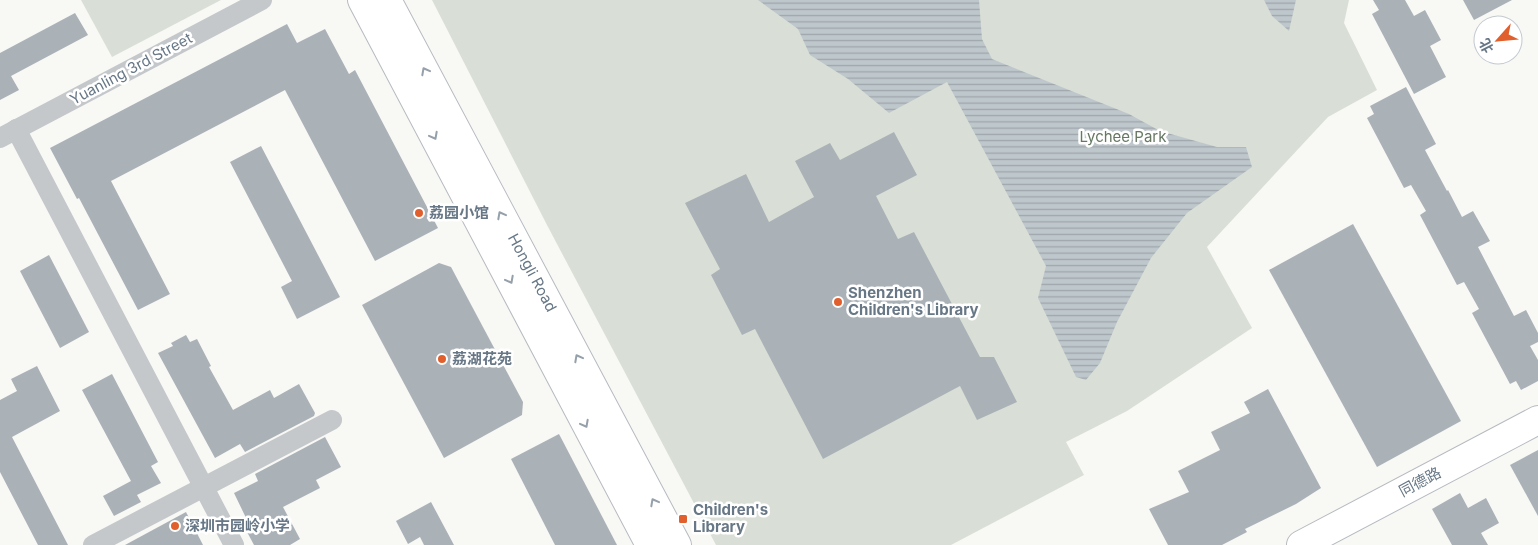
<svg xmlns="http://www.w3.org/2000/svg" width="1538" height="545" viewBox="0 0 1538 545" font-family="Inter,'Noto Sans SC',sans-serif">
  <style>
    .green { fill: #d9dfd6 }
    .water { fill: url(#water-rules) }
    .building { fill: #aab2b8 }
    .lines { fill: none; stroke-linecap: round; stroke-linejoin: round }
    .secondary-casing { stroke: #b6bbc0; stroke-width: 30 }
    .street { stroke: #c4c8cb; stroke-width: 20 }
    .secondary { stroke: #fff; stroke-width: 28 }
    .oneway { stroke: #95a0aa }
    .poi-dot { fill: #e15f2c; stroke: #fff; stroke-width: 2 }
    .labels { text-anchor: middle; stroke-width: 5; stroke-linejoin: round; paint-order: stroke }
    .street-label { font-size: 15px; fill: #677786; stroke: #fff }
    .park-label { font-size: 15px; fill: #667862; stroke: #fff }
    .poi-label { font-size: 15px; font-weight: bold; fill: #677786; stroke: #fff; text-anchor: start }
  </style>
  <defs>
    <pattern id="water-rules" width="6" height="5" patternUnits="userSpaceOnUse" patternTransform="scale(1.25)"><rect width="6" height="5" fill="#bec7cc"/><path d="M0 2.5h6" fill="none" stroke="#9ea6ab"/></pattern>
  </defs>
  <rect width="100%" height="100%" fill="#f8f8f5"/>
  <g class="green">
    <path d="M81 0H221L112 57Z"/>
    <path d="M432 0H1349L1344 23 1377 90 1328 117 1207 247 1252 328 1127 411 1066 442 1084 475 951 545H716L547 225Z"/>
  </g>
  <g class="water">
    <path d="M758 0H979L982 39 992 59 1129 114 1160 131 1217 147H1246L1252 167 1187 213 1151 258 1117 322 1100 363 1086 380 1076 377 1038 298 1046 266 947 82 889 113 848 79 810 55 798 29Z"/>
    <path d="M1264 0H1296L1289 31 1272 16Z"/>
  </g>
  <g class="building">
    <path d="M1373 0H1405L1414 16 1425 10 1441 40 1430 46 1446 77 1414 94 1372 14 1379 10Z"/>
    <path d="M1463 0H1512L1474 20Z"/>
    <path d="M75 13 88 35 11 76 19 90 0 100V53Z"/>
    <path d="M287 24 297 43 325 29 349 74 355 70 438 228 375 261 285 90 111 181 170 294 138 310 79 198 77 199 50 148Z"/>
    <path d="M1406 87 1436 144 1425 150 1447 191 1448 190 1462 217 1473 211 1490 241 1478 247 1514 316 1526 310 1538 333V342L1530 346 1538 360V381L1521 390 1516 381 1510 384 1472 313 1479 309 1464 282 1457 285 1420 215 1426 211 1411 185 1404 188 1367 118 1374 114 1370 106Z"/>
    <path d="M894 132 917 175 876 196 898 239 914 232 980 357H994L1017 402 977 420 960 386 823 459 755 329 742 335 711 275 720 269 685 203 746 174 769 222 814 197 795 161 830 143 840 160Z"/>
    <path d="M261 146 340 297 297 319 281 287 292 281 230 162Z"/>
    <path d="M1353 224 1461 421 1377 467 1269 270Z"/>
    <path d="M49 255 89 332 60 348 20 271Z"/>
    <path d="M439 263 451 267 523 402 522 415 444 458 362 305Z"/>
    <path d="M186 335 190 342 197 339 211 366 209 367 233 410 270 390 274 398 299 384 315 413 314 416 245 452 240 444 215 458 158 353 173 346 171 343Z"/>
    <path d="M37 366 60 411 12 437 68 545H38L0 472V400L17 391 11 379Z"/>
    <path d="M112 374 158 462 151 466 161 483 137 495 141 502 114 516 103 496 131 481 82 390Z"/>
    <path d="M1268 389 1321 488 1296 504 1245 529 1247 532 1222 545H1168L1149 509 1189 492 1178 471 1220 450 1211 432 1250 413 1244 402Z"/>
    <path d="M559 434 617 545H555L511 459Z"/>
    <path d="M325 437 341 467 316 480 320 488 283 507 300 539 290 545H254L246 530 250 528 247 523 248 522 234 493 258 481 255 474Z"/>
    <path d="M1538 450V516L1510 465Z"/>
    <path d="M1460 493 1468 508 1486 498 1499 523 1481 533 1488 545H1452L1432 509Z"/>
    <path d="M431 502 454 545H424L420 537 408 544 396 521Z"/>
    <path d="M186 512 203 545H125Z"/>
  </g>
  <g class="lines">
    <g class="secondary-casing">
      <g id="secondary">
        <path d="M362 0 650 545"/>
        <path id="s1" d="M387 0 677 545"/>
        <path d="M1301 545 1538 420"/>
      </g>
    </g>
    <g class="street">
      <path d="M16 129 234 545"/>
      <path d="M0 138 262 0"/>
      <path d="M93 545 332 420"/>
    </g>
    <use href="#secondary" class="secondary"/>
  </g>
  <defs><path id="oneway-chevron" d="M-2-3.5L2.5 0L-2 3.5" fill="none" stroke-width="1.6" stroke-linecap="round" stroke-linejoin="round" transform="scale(1.25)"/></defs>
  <g class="oneway">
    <use href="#oneway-chevron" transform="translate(425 71) rotate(-118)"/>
    <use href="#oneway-chevron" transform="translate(434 136) rotate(62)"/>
    <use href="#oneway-chevron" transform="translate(501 215) rotate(-118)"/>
    <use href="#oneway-chevron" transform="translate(510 280) rotate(62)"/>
    <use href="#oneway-chevron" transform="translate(578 358) rotate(-118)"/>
    <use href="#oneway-chevron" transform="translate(585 424) rotate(62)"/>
    <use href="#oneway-chevron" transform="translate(654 502) rotate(-118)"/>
  </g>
  <g class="poi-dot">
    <circle cx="419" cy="213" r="5"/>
    <circle cx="838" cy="302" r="5"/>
    <circle cx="442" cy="359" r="5"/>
    <rect x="678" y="514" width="10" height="10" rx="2.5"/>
    <circle cx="175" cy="526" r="5"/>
  </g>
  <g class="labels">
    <g class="street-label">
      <text transform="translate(131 69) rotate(-28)" y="5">Yuanling 3rd Street</text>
      <text dy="5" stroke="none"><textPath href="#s1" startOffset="309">Hongli Road</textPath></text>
      <text transform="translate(1420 482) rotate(-28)" y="5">同德路</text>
    </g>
    <g class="park-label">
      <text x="1123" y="142">Lychee Park</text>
    </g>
    <g class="poi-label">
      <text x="429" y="218">荔园小馆</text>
      <text x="848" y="298">Shenzhen<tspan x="848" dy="17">Children's Library</tspan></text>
      <text x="452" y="364">荔湖花苑</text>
      <text x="693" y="515">Children's<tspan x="693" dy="17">Library</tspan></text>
      <text x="185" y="531">深圳市园岭小学</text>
    </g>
  </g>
  <g transform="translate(1498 40) rotate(243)"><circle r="24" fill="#ffffff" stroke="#c2c9cf"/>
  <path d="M0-4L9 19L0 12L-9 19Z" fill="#e15f2c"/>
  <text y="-8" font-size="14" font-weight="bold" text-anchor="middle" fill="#677786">北</text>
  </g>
</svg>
